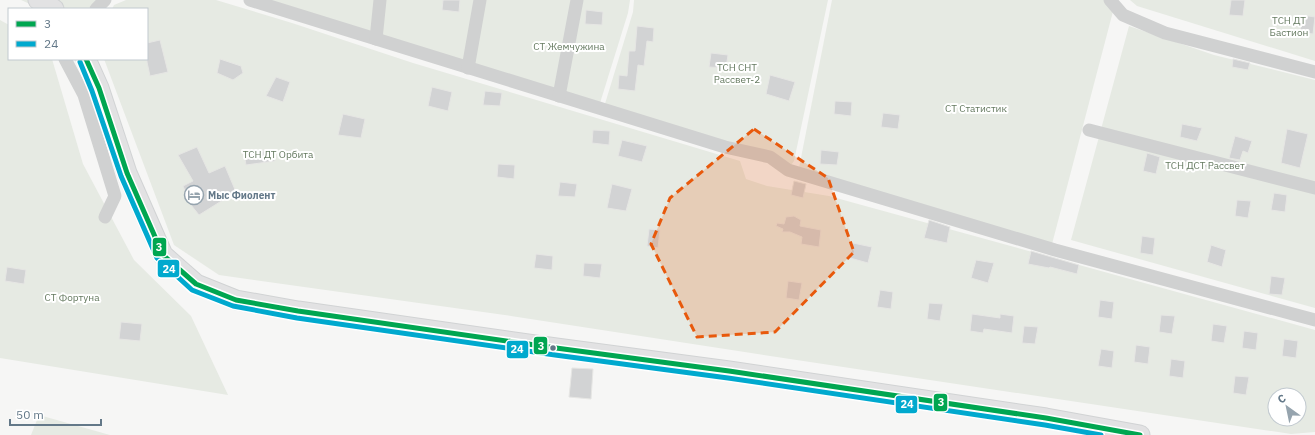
<svg xmlns="http://www.w3.org/2000/svg" width="1315" height="435" viewBox="0 0 1315 435" font-family="'IBM Plex Sans',sans-serif">
  <style>
    .green { fill: #e6eae3; fill-rule: evenodd }
    .building { fill: #d2d3d4; stroke: #e6e6e4 }
    .lines { fill: none; stroke-linecap: round; stroke-linejoin: round }
    .secondary-casing { stroke: #d1d3d4; stroke-width: 21 }
    .minor { stroke: #d0d1d1; stroke-width: 13 }
    .secondary { stroke: #e2e2e3; stroke-width: 19 }
    .bus-1-casing { stroke: #fff; stroke-width: 8 }
    .bus-2-casing { stroke: #fff; stroke-width: 8 }
    .bus-1 { stroke: #00a651; stroke-width: 5 }
    .bus-2 { stroke: #00a9ce; stroke-width: 5 }
    .marked { fill: #e8590c; fill-opacity: 0.2; stroke: #e8590c; stroke-width: 3; stroke-dasharray: 8 5; stroke-linejoin: round }
    .bus-dot { fill: #637888; stroke: #fff; stroke-width: 1.5 }
    .labels { text-anchor: middle; stroke-width: 4; stroke-linejoin: round; paint-order: stroke }
    .park-label { font-size: 10px; fill: #64795f; stroke: #fff }
    .poi-label { font-size: 10px; font-weight: bold; fill: #637888; stroke: #fff; text-anchor: start }
    .line-badge { stroke: #fff; stroke-width: 1.5 }
    .badge-label { font-size: 11px; text-anchor: middle; font-weight: bold; fill: #fff }
  </style>
  <rect width="100%" height="100%" fill="#f6f6f5"/>
  <g class="green">
    <path d="M21 0H97L88 9H41Z"/>
    <path d="M126 0H216L292 23 413 63 740 161 746 179 767 186 829 196 1315 330V432L1291 434 790 359 511 316 219 275 174 245 104 59H147V9H112L114 5ZM1275 395H1299V419H1275Z"/>
    <path d="M268 0H630L628 13 600 103Z"/>
    <path d="M634 0H828L794 161 789 168 604 107 633 12Z"/>
    <path d="M832 0H1116L1052 244 799 168Z"/>
    <path d="M1130 0H1315V61L1137 6Z"/>
    <path d="M0 20 9 25V59H52L83 164 134 260 191 316 228 395 0 358Z"/>
    <path d="M1129 26 1214 55 1315 80V308L1071 240Z"/>
    <path d="M39 415 110 435H31Z"/>
  </g>
  <g class="building">
    <path d="M443 0H460L459 12 442 10Z"/>
    <path d="M1231 0H1245L1243 16 1229 15Z"/>
    <path d="M586 10 603 12 602 25 585 24Z"/>
    <path d="M1302 15 1315 17 1313 34 1300 32Z"/>
    <path d="M637 26 654 28 653 42 647 41 644 66 638 65 635 91 618 89 619 75 627 76 629 51H635Z"/>
    <path d="M160 40 168 72 150 76 147 62V43Z"/>
    <path d="M711 53 728 55 726 68 709 67Z"/>
    <path d="M220 59 241 66 243 73 233 80 217 73Z"/>
    <path d="M1233 59 1250 63 1248 70 1232 67Z"/>
    <path d="M770 75 795 82 789 101 766 94Z"/>
    <path d="M276 77 290 82 283 102 266 96Z"/>
    <path d="M432 87 452 92 448 111 428 106Z"/>
    <path d="M485 91 502 93 500 106 483 105Z"/>
    <path d="M835 101 852 102 851 116 834 114Z"/>
    <path d="M883 113 900 115 898 129 881 127Z"/>
    <path d="M343 114 365 119 361 138 338 135Z"/>
    <path d="M1182 124 1202 128 1197 141 1180 137Z"/>
    <path d="M1287 129 1308 134 1300 168 1281 163Z"/>
    <path d="M593 130 610 131 609 145 592 143Z"/>
    <path d="M1235 136 1252 141 1248 153 1243 151 1240 160 1229 158Z"/>
    <path d="M622 140 647 146 642 162 618 156Z"/>
    <path d="M197 147 209 173 225 166 236 192 199 215 191 205 183 186 193 181 178 155Z"/>
    <path d="M273 150 275 161 246 165 244 153Z"/>
    <path d="M821 150 839 152 837 165 820 164Z"/>
    <path d="M1147 153 1160 157 1156 174 1143 171Z"/>
    <path d="M498 164 515 165 514 179 497 177Z"/>
    <path d="M794 181 806 184 803 198 791 195Z"/>
    <path d="M560 182 577 184 575 197 558 196Z"/>
    <path d="M612 184 632 189 626 211 607 208Z"/>
    <path d="M1274 193 1287 195 1285 212 1271 210Z"/>
    <path d="M1237 200 1251 201 1248 218 1235 216Z"/>
    <path d="M794 216 801 220 800 226 821 230 819 247 801 244 802 237 790 232H782L783 229 776 226 777 223 784 224 786 217Z"/>
    <path d="M929 220 950 227 947 243 924 238Z"/>
    <path d="M649 229 660 230 658 248 647 246Z"/>
    <path d="M1142 236 1155 238 1153 255 1140 253Z"/>
    <path d="M853 243 872 247 868 263 850 258Z"/>
    <path d="M1211 245 1226 250 1222 267 1207 262Z"/>
    <path d="M1031 251 1079 265 1077 274 1050 267 1049 268 1028 264Z"/>
    <path d="M536 254 553 256 552 270 534 268Z"/>
    <path d="M976 260 994 263 988 283 971 278Z"/>
    <path d="M584 263 602 264 600 278 583 276Z"/>
    <path d="M7 267 26 270 24 284 5 281Z"/>
    <path d="M1271 276 1285 278 1282 295 1269 294Z"/>
    <path d="M788 281 802 283 799 300 786 298Z"/>
    <path d="M880 290 893 292 891 309 877 307Z"/>
    <path d="M1100 300 1114 302 1112 319 1098 317Z"/>
    <path d="M929 303 943 304 940 321 927 319Z"/>
    <path d="M972 314 1000 318V314L1014 316 1012 333 984 329 983 333 970 331Z"/>
    <path d="M1161 315 1175 316 1172 334 1159 332Z"/>
    <path d="M121 322 142 324 140 341 119 339Z"/>
    <path d="M1213 324 1227 326 1224 343 1211 341Z"/>
    <path d="M1024 326 1038 327 1035 344 1022 343Z"/>
    <path d="M1244 331 1258 333 1256 350 1242 348Z"/>
    <path d="M1284 339 1298 341 1296 358 1282 356Z"/>
    <path d="M1136 345 1150 347 1148 364 1134 362Z"/>
    <path d="M1101 349 1114 351 1112 368 1098 366Z"/>
    <path d="M1171 359 1185 361 1183 378 1169 376Z"/>
    <path d="M572 368 593 369 591 399 569 397Z"/>
    <path d="M1235 376 1249 377 1246 395 1233 393Z"/>
  </g>
  <g class="lines">
    <g class="secondary-casing">
      <g id="secondary">
        <path d="M38 0 54 9"/>
        <path d="M86 59 99 88 127 173 163 255 196 284 236 300 298 311 556 348 729 371 1046 418 1140 435"/>
      </g>
    </g>
    <g class="minor">
      <path d="M250 0 725 147 770 157 788 170 1055 250 1315 320"/>
      <path d="M1110 0 1123 15 1165 33 1315 72"/>
      <path d="M96 9 105 0"/>
      <path d="M376 39 380 0"/>
      <path d="M65 59 84 95 115 196 105 217"/>
      <path d="M468 68 480 0"/>
      <path d="M559 96 577 0"/>
      <path d="M1089 130 1315 188"/>
    </g>
    <use href="#secondary" class="secondary"/>
    <g class="bus-1-casing">
      <path id="bus-1" d="M86 59 99 88 127 173 163 255 196 284 236 300 298 311 556 348 729 371 1046 418 1140 435"/>
    </g>
    <g class="bus-2-casing">
      <path id="bus-2" d="M80 62 92 91 121 176 157 258 192 290 233 306 297 318 555 355 728 378 1045 425 1101 435"/>
    </g>
    <use href="#bus-1" class="bus-1"/>
    <use href="#bus-2" class="bus-2"/>
  </g>
  <path class="marked" d="M754 129 828 178 854 252 775 332 697 337 651 244 670 198Z"/>
  <defs>
    <g id="hotel-ring" transform="scale(1)"><circle r="9.5" fill="#fff" stroke="#96a4ae" stroke-width="1.5"/><path d="M-6-4.5h1.5V1H6V5H4.5V3h-9V5H-6ZM-4 0a1.8 1.8 0 1 1 3.6 0ZM.5 0V-2.5h3Q6-2.5 6 0Z" fill="#96a4ae"/></g>
  </defs>
  <g fill-rule="evenodd">
    <use href="#hotel-ring" x="194" y="195"/>
  </g>
  <circle class="bus-dot" cx="553" cy="348" r="3.5"/>
  <g class="labels">
    <g class="park-label">
      <text x="1289" y="24">ТСН ДТ<tspan x="1289" dy="12">Бастион</tspan></text>
      <text x="569" y="50">СТ Жемчужина</text>
      <text x="737" y="71">ТСН СНТ<tspan x="737" dy="12">Рассвет-2</tspan></text>
      <text x="976" y="112">СТ Статистик</text>
      <text x="278" y="158">ТСН ДТ Орбита</text>
      <text x="1205" y="169">ТСН ДСТ Рассвет</text>
      <text x="72" y="301">СТ Фортуна</text>
    </g>
    <g class="poi-label">
      <text x="208" y="199">Мыс Фиолент</text>
    </g>
  </g>
  <g class="line-badge">
    <rect x="152" y="237" width="15" height="20" rx="4" fill="#00a651"/>
    <rect x="157" y="259" width="23" height="19" rx="4" fill="#00a9ce"/>
    <rect x="533" y="336" width="15" height="19" rx="4" fill="#00a651"/>
    <rect x="506" y="340" width="23" height="19" rx="4" fill="#00a9ce"/>
    <rect x="933" y="393" width="15" height="19" rx="4" fill="#00a651"/>
    <rect x="895" y="395" width="23" height="19" rx="4" fill="#00a9ce"/>
  </g>
  <g class="badge-label">
    <text x="159" y="251">3</text>
    <text x="169" y="273">24</text>
    <text x="541" y="350">3</text>
    <text x="517" y="353">24</text>
    <text x="941" y="406">3</text>
    <text x="907" y="408">24</text>
  </g>
  <rect x="8" y="8" width="140" height="52" fill="#ffffff" stroke="#c1c9cf"/>
  <rect x="16" y="21" width="20" height="6" fill="#00a651" stroke="#c1c9cf"/>
  <text x="44" y="28" font-size="12" fill="#637888">3</text>
  <rect x="16" y="41" width="20" height="6" fill="#00a9ce" stroke="#c1c9cf"/>
  <text x="44" y="48" font-size="12" fill="#637888">24</text>
  <g transform="translate(1287 407) rotate(327)"><circle r="19" fill="#ffffff" stroke="#c1c9cf"/>
  <path d="M0-3L7 15L0 10L-7 15Z" fill="#96a4ae"/>
  <text y="-6" font-size="11" font-weight="bold" text-anchor="middle" fill="#637888">С</text>
  </g>
  <path d="M10 419v6h91v-6" fill="none" stroke="#637888" stroke-width="2"/>
  <text x="16" y="419" font-size="12" fill="#637888" stroke="#ffffff" stroke-width="3" paint-order="stroke">50 m</text>
</svg>
